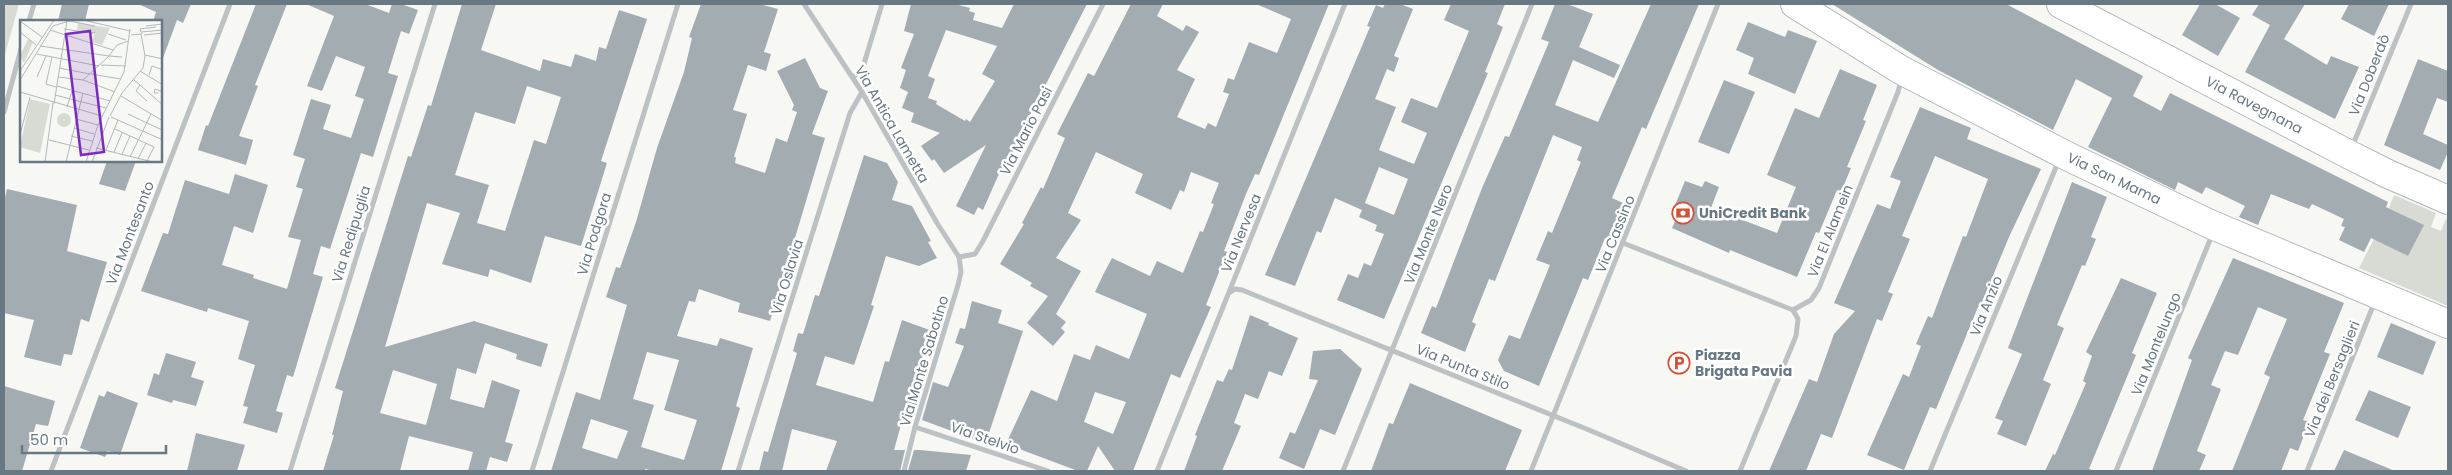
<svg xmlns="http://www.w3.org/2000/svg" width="2452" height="475" viewBox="0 0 2452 475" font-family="Poppins,sans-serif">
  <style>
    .green { fill: #d7dbd4 }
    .building { fill: #a3acb1; fill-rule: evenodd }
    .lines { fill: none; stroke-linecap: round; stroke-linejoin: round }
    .secondary-casing { stroke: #b1b7bb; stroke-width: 30 }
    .street { stroke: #bcc1c4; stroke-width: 5 }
    .secondary { stroke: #fff; stroke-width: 28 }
    .labels { text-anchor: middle; stroke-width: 5; stroke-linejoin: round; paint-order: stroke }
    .street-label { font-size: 14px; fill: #687983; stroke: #fff }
    .poi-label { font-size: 14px; font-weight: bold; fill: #687983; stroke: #fff; text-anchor: start }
    .inset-road { fill: none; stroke: #b1babd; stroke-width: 1 }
    .view { fill: #7b2cbf; fill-opacity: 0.15; stroke: #7b2cbf; stroke-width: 2.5 }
    .inset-edge { fill: none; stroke: #687983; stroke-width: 2.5 }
  </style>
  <rect width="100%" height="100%" fill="#f7f7f4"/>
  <g class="green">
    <path d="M4 4H19L4 58Z"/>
    <path d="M2394 195 2436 213 2431 227 2441 231 2446 219 2448 220V306L2359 268 2374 239 2408 256 2423 225 2389 208Z"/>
  </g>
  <g class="building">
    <path d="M62 4H89L85 21H58Z"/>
    <path d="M138 4H191L183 23 177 20 163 58 161 21H153L156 12Z"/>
    <path d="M256 4H287L255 85 258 86 239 136 253 140 246 165 198 150 206 125 208 126Z"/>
    <path d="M306 4H365L389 13 392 4H401L418 10 409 34 401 31 388 73 398 76 373 157 361 153 330 249 321 246 313 274 323 277 293 377 287 375 276 411 283 413 277 433 243 423 248 407 243 406 255 365 238 359 249 321 208 308 207 312 141 291 163 233 168 234 185 180 229 194 235 174 268 185 253 233 234 226 222 265 254 275 253 278 287 289 301 240 288 237 303 189 296 187 305 159 293 155 311 99 331 105 323 129 351 138 364 99 355 96 365 67 336 56 322 91 307 86 334 16Z"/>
    <path d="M462 4H496L481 50 540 71 543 59 571 67 575 54 596 61 599 47 606 49 619 10 647 19 601 161 607 163 581 246 545 236 531 283 490 269 488 277 442 264 460 213 427 203 385 347 474 321 548 344 541 367 516 359 517 354 485 343 476 374 457 368 450 399 484 408 492 380 520 390 505 442 513 444 507 462 490 457 486 471H468L473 452 409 436 400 471H323L334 435H332L343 391 335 388 408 156 411 157 428 105 431 106ZM527 86 561 97 546 144 534 140 505 231 477 223 489 185 455 175 475 112 515 124ZM393 370 437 384 426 425 380 413Z"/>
    <path d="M701 4H759L778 9 764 52 771 54 766 71 748 65 733 110 747 114 734 157H736L735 163 765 173 776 138 787 142 797 112 792 110 794 105 777 71 805 58 820 88 828 91 812 134 825 138 770 321 738 312 740 303 699 289 695 302 689 301 677 336 717 346 720 338 753 348 736 406 740 408 721 471H654L645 469V471H551L576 392 600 400 627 305 606 297 616 267 620 268 636 222 657 148 684 72 692 38 689 37ZM647 352 679 360 664 410 697 420 684 460 641 447 654 405 633 399ZM591 419 628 431 617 459 582 448Z"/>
    <path d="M911 4H955L970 8 969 11 975 13 973 20 1002 28 1014 4H1087L1025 125 1028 127 998 176 983 210 978 207 974 215 956 206 986 145 944 173 934 159 932 161 921 146 940 133 911 122 914 113 902 108 908 92 900 88 906 70 901 68 914 34 904 31ZM946 30 997 46 982 74 995 81 970 122 966 119 965 121 936 104 937 101 928 98 935 79 928 76Z"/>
    <path d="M1131 4H1163L1157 16 1183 31 1186 25 1199 32 1177 70 1195 79 1177 117 1205 129 1208 123 1216 127 1229 94 1223 92 1228 78 1234 80 1249 42 1277 53 1291 19 1256 4H1329L1259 175 1255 174 1246 194 1224 251 1227 252 1206 305 1211 307 1180 378 1171 374 1133 471H1115L1098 446 1087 471H1078L1006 444 1031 390 1057 401 1074 354 1090 360 1096 345 1129 359 1147 314 1095 292 1103 275 1112 258 1150 276 1157 261 1183 273 1200 231 1203 232 1214 204 1211 203 1219 183 1191 172 1184 192 1180 190 1171 210 1135 193 1143 174 1096 152 1068 213 1081 220 1056 258 1081 271 1056 314 1066 322 1061 328 1065 332 1053 346 1027 323 1048 296 1030 286 1032 283 1000 264 1024 224 1022 223 1041 187 1043 189 1065 138 1057 134 1088 73 1094 76ZM1095 392 1126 402 1113 434 1084 422Z"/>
    <path d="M1385 4H1400L1413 9 1394 56 1399 58 1394 72 1387 69 1375 99 1396 107 1379 150 1414 164 1427 133 1401 122 1411 98 1437 108 1469 31 1444 20 1451 4H1505L1497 24 1503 27 1485 72 1488 73 1384 319 1337 300 1348 274 1358 278 1364 263 1371 266 1384 234 1375 231 1377 225 1359 217 1362 210 1335 198 1321 233 1317 231 1295 286 1265 275 1370 27 1367 26 1376 5 1383 8ZM1379 167 1408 179 1394 215 1365 203Z"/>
    <path d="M1555 4H1567L1593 14 1579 47 1620 65 1614 78 1573 60 1555 105 1598 122 1651 4H1699L1646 129 1642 127 1612 198 1623 203 1608 240 1605 238 1588 280 1583 278 1539 386 1504 371 1498 360 1509 335 1520 339 1550 265 1536 260 1548 231 1552 233 1581 162 1577 160 1582 147 1553 135 1495 281 1489 279 1472 322 1476 324 1465 352 1421 333 1432 306 1436 308 1482 188 1505 136 1509 137 1549 42 1541 39Z"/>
    <path d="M1832 4H2006L2143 76 2133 96 2161 111 2170 93 2388 202 2386 207 2424 225 2408 256 2371 238 2364 252 2339 240 2345 227 2341 226 2344 219 2312 204 2309 209 2271 194 2258 225 2239 217 2245 206 2206 187 2202 194 2178 182 2175 190 2088 147 2112 98 2076 79 2053 130 1938 70Z"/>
    <path d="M2200 4H2215L2240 18 2218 56 2182 35Z"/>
    <path d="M2259 4H2305L2284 39 2327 65 2331 56 2359 67 2335 119 2245 72 2270 25 2252 15Z"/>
    <path d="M2349 4H2389L2374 36 2341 19Z"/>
    <path d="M1748 22 1785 37 1788 30 1817 41 1795 94 1748 74 1754 58 1736 50Z"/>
    <path d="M2418 59 2448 71V102L2437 98 2423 134 2448 145V152L2440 170 2384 145Z"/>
    <path d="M1840 69 1877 85 1863 120 1866 121 1847 167 1851 168 1841 192 1837 190 1819 233 1816 232 1797 277 1730 250 1729 253 1672 228 1677 217 1671 215 1685 181 1702 187 1705 181 1719 187 1711 208 1777 233 1796 187 1767 175 1795 108 1819 118Z"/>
    <path d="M1724 80 1755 92 1729 154 1698 142Z"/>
    <path d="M1920 107 1971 128 1967 139 2041 169 2009 237 1980 307H1978L1936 409 1930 407 1904 470 1867 455 1903 374 1909 377 1921 346 1916 344 1928 316 1932 318 1963 236 1966 237 1988 179 1935 156 1902 236 1910 239 1888 292 1893 294 1882 321 1877 319 1832 438 1821 434 1806 471H1769L1809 379 1817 382 1834 334 1855 311 1834 303 1877 204 1890 209 1901 181 1890 177Z"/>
    <path d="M864 155 887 163 898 182 892 200 912 206 931 241 928 242 937 258 919 266 886 256 871 305 874 306 854 365 825 356 816 385 873 402 885 361 889 362 902 320 935 332 930 350 925 349 916 377 925 380 913 417 904 414 894 450H905L900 471H826L837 441 792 429 782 471H759L764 451 768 452 797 353 793 351 798 333 803 334 815 295 819 296Z"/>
    <path d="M107 161H136L125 191 99 184Z"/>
    <path d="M2072 182 2107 197 2091 237 2096 239 2085 266 2082 265 2057 325 2064 328 2043 380 2051 384 2026 446 1997 434 2003 421 1995 418 2022 354 2008 348Z"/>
    <path d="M7 189 77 205 67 251 107 262 89 322 81 319 72 355 64 354 61 366 24 357 34 320 4 313V202Z"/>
    <path d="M2233 258 2344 303 2324 352 2330 354 2303 420 2309 422 2298 451 2290 448 2281 471H2232L2270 377 2264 374 2287 319 2258 307 2238 355 2225 351 2211 385 2221 389 2197 451 2206 455 2199 471H2152L2192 360 2188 358Z"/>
    <path d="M2121 278 2157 293 2132 353 2136 355 2089 469 2094 471H2045L2053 454 2055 455 2086 383 2083 381 2092 356 2086 352Z"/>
    <path d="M972 301 1002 310 998 323 1023 331 987 439 978 435 976 440 922 420 933 382 948 387 964 346 955 343 960 328 965 329Z"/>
    <path d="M1250 315 1269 323 1268 325 1298 338 1282 376 1269 371 1258 399 1245 394 1234 423 1241 426 1222 471H1184L1197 436 1195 435 1217 380 1223 382 1229 369 1232 370Z"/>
    <path d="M2391 323 2436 342 2423 375 2377 357Z"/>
    <path d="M1340 349 1362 369 1335 435 1320 429 1304 469 1279 458 1290 432 1295 434 1318 380 1309 379 1313 351Z"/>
    <path d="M166 353 196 362 191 377 204 381 196 406 173 400 172 403 147 395 154 373 159 375Z"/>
    <path d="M1410 383 1522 430 1505 471H1371L1389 423 1393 424Z"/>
    <path d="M4 386 55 401 48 426 36 424 22 471H4Z"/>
    <path d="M2369 390 2411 407 2398 438 2355 420Z"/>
    <path d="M107 391 138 403 120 455 108 451 105 457 80 448 99 395 104 397Z"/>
    <path d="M196 433 245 445 237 471H187Z"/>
    <path d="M914 450H920L971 455 966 471H908Z"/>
    <path d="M2344 450 2395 471H2334Z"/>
  </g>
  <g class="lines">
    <g class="secondary-casing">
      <g id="secondary">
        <path id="s1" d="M1795 4 1901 70 2069 157 2210 224 2448 324"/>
        <path id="s2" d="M2061 4 2348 154 2388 174 2448 200"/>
      </g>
    </g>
    <g class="street">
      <path d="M804 4 862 92 937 223 959 257"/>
      <path d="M29 21 34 4"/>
      <path d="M853 78 863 67 882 4"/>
      <path d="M4 112 21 49"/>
      <path d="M2352 147 2411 4"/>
      <path d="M1623 243 1793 310"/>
      <path d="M959 257 975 254 983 241 1103 4"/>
      <path d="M1230 292 1235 289 1242 290 1589 430 1686 471"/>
      <path d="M1793 310 1811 300 1819 288 1898 92 1901 80"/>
      <path d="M915 427 1048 471"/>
      <path d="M51 471 230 4"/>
      <path d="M290 471 435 4"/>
      <path d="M532 471 678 4"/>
      <path d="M738 471 850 113 862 92"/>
      <path d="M904 471 915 427 958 285 961 272 959 257"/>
      <path d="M1157 471 1345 4"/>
      <path d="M1343 471 1532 4"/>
      <path d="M1531 471 1718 4"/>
      <path d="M1740 471 1796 336 1798 319 1793 310"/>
      <path d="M1930 471 2059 160"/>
      <path d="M2116 471 2210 240 2211 232"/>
      <path d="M2307 471 2375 301"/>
    </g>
    <use href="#secondary" class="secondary"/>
  </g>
  <defs>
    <g id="bank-ring" transform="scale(1.125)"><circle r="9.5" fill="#fff" stroke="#d45037" stroke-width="1.5"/><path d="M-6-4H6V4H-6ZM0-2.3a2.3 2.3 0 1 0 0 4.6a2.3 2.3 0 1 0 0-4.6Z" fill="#d45037"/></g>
    <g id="parking-ring" transform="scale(1.125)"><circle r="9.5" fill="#fff" stroke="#d45037" stroke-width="1.5"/><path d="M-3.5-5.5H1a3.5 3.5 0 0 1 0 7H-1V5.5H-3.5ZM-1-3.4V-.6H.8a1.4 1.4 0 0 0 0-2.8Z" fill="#d45037"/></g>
  </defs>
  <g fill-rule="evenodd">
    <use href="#bank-ring" x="1683" y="213"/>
    <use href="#parking-ring" x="1679" y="363"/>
  </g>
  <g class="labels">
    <g class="street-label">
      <text transform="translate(2369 75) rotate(-68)" y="5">Via Doberdò</text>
      <text dy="5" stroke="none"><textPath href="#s2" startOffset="218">Via Ravegnana</textPath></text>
      <text transform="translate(892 124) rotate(60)" y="5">Via Antica Lametta</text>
      <text transform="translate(1026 131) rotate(-63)" y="5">Via Mario Pasi</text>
      <text dy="5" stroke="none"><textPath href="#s1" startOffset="364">Via San Mama</textPath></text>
      <text transform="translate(1830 231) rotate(-68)" y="5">Via El Alamein</text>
      <text transform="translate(130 233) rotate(-69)" y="5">Via Montesanto</text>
      <text transform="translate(1241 233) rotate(-68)" y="5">Via Nervesa</text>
      <text transform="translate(351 234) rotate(-73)" y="5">Via Redipuglia</text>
      <text transform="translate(594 234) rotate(-73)" y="5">Via Podgora</text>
      <text transform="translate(1428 234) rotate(-68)" y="5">Via Monte Nero</text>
      <text transform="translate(1615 234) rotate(-68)" y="5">Via Cassino</text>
      <text transform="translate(787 277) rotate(-73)" y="5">Via Oslavia</text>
      <text transform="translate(1986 306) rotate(-68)" y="5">Via Anzio</text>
      <text transform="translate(2156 344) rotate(-68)" y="5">Via Montelungo</text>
      <text transform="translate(924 361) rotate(-73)" y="5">Via Monte Sabotino</text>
      <text transform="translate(1463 367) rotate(22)" y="5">Via Punta Stilo</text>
      <text transform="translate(2332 379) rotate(-68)" y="5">Via dei Bersaglieri</text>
      <text transform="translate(985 438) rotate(19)" y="5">Via Stelvio</text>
    </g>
    <g class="poi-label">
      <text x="1699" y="218">UniCredit Bank</text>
      <text x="1695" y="360">Piazza<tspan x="1695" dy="16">Brigata Pavia</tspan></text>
    </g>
  </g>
  <g transform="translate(20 20)">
    <rect width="142" height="142" fill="#f7f7f4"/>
    <path d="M58 3 90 8 82 25 72 22 75 12 57 10ZM8 19 13 22 4 43 0 36ZM10 79 30 84 20 133 0 127ZM37 100a7 7 0 1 1 14 0a7 7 0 1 1-14 0Z" fill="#d7dbd4"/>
    <path class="inset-road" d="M63 0 110 11M0 1 22 17M126 6 143 4M44 9 71 13H74L75 12 71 13M30 10 93 30M0 12 16 25M121 12 143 10M88 14 106 20M122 14 120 9 136 7M111 15 121 14 125 36M124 15 143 13M20 26 89 36 97 25 108 21M17 34 79 46M125 35 143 39M32 37 26 64 36 67M81 45 106 46M39 48 70 54M0 51 34 0M120 51 143 65M71 54 101 59M129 55 132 46 143 50M17 57 26 36M38 57 63 60 95 72M113 59 143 85M0 60 33 6 49 1 75 6M63 60 89 36 102 37M120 65 116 71 127 81M37 66 90 81M0 72 82 96M138 73H134L135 69 143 72M35 75 86 88M101 76 143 101M34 84 47 1M47 87 52 71M108 94 142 110M90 96 102 73 123 48 125 36M91 97 143 120M56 99 78 105M54 108 74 114M95 109 134 127 127 141M0 115 10 77M51 116 72 121M29 120 69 130M76 128 133 142M86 130 98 100M94 132 102 113M102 134 110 116M110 137 131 94M118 139 126 123M25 142 33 83M46 142 63 73M66 142 78 105 104 52 110 9M72 142 89 97"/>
    <path class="view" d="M70 11 84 132 61 135 46 14Z"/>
    <rect width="142" height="142" class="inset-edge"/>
  </g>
  <rect width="2452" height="475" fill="none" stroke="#687983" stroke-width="10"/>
  <path d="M22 445v8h144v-8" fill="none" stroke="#687983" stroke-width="2.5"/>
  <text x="30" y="445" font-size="15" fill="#687983" stroke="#ffffff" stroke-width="4" paint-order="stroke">50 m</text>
</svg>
